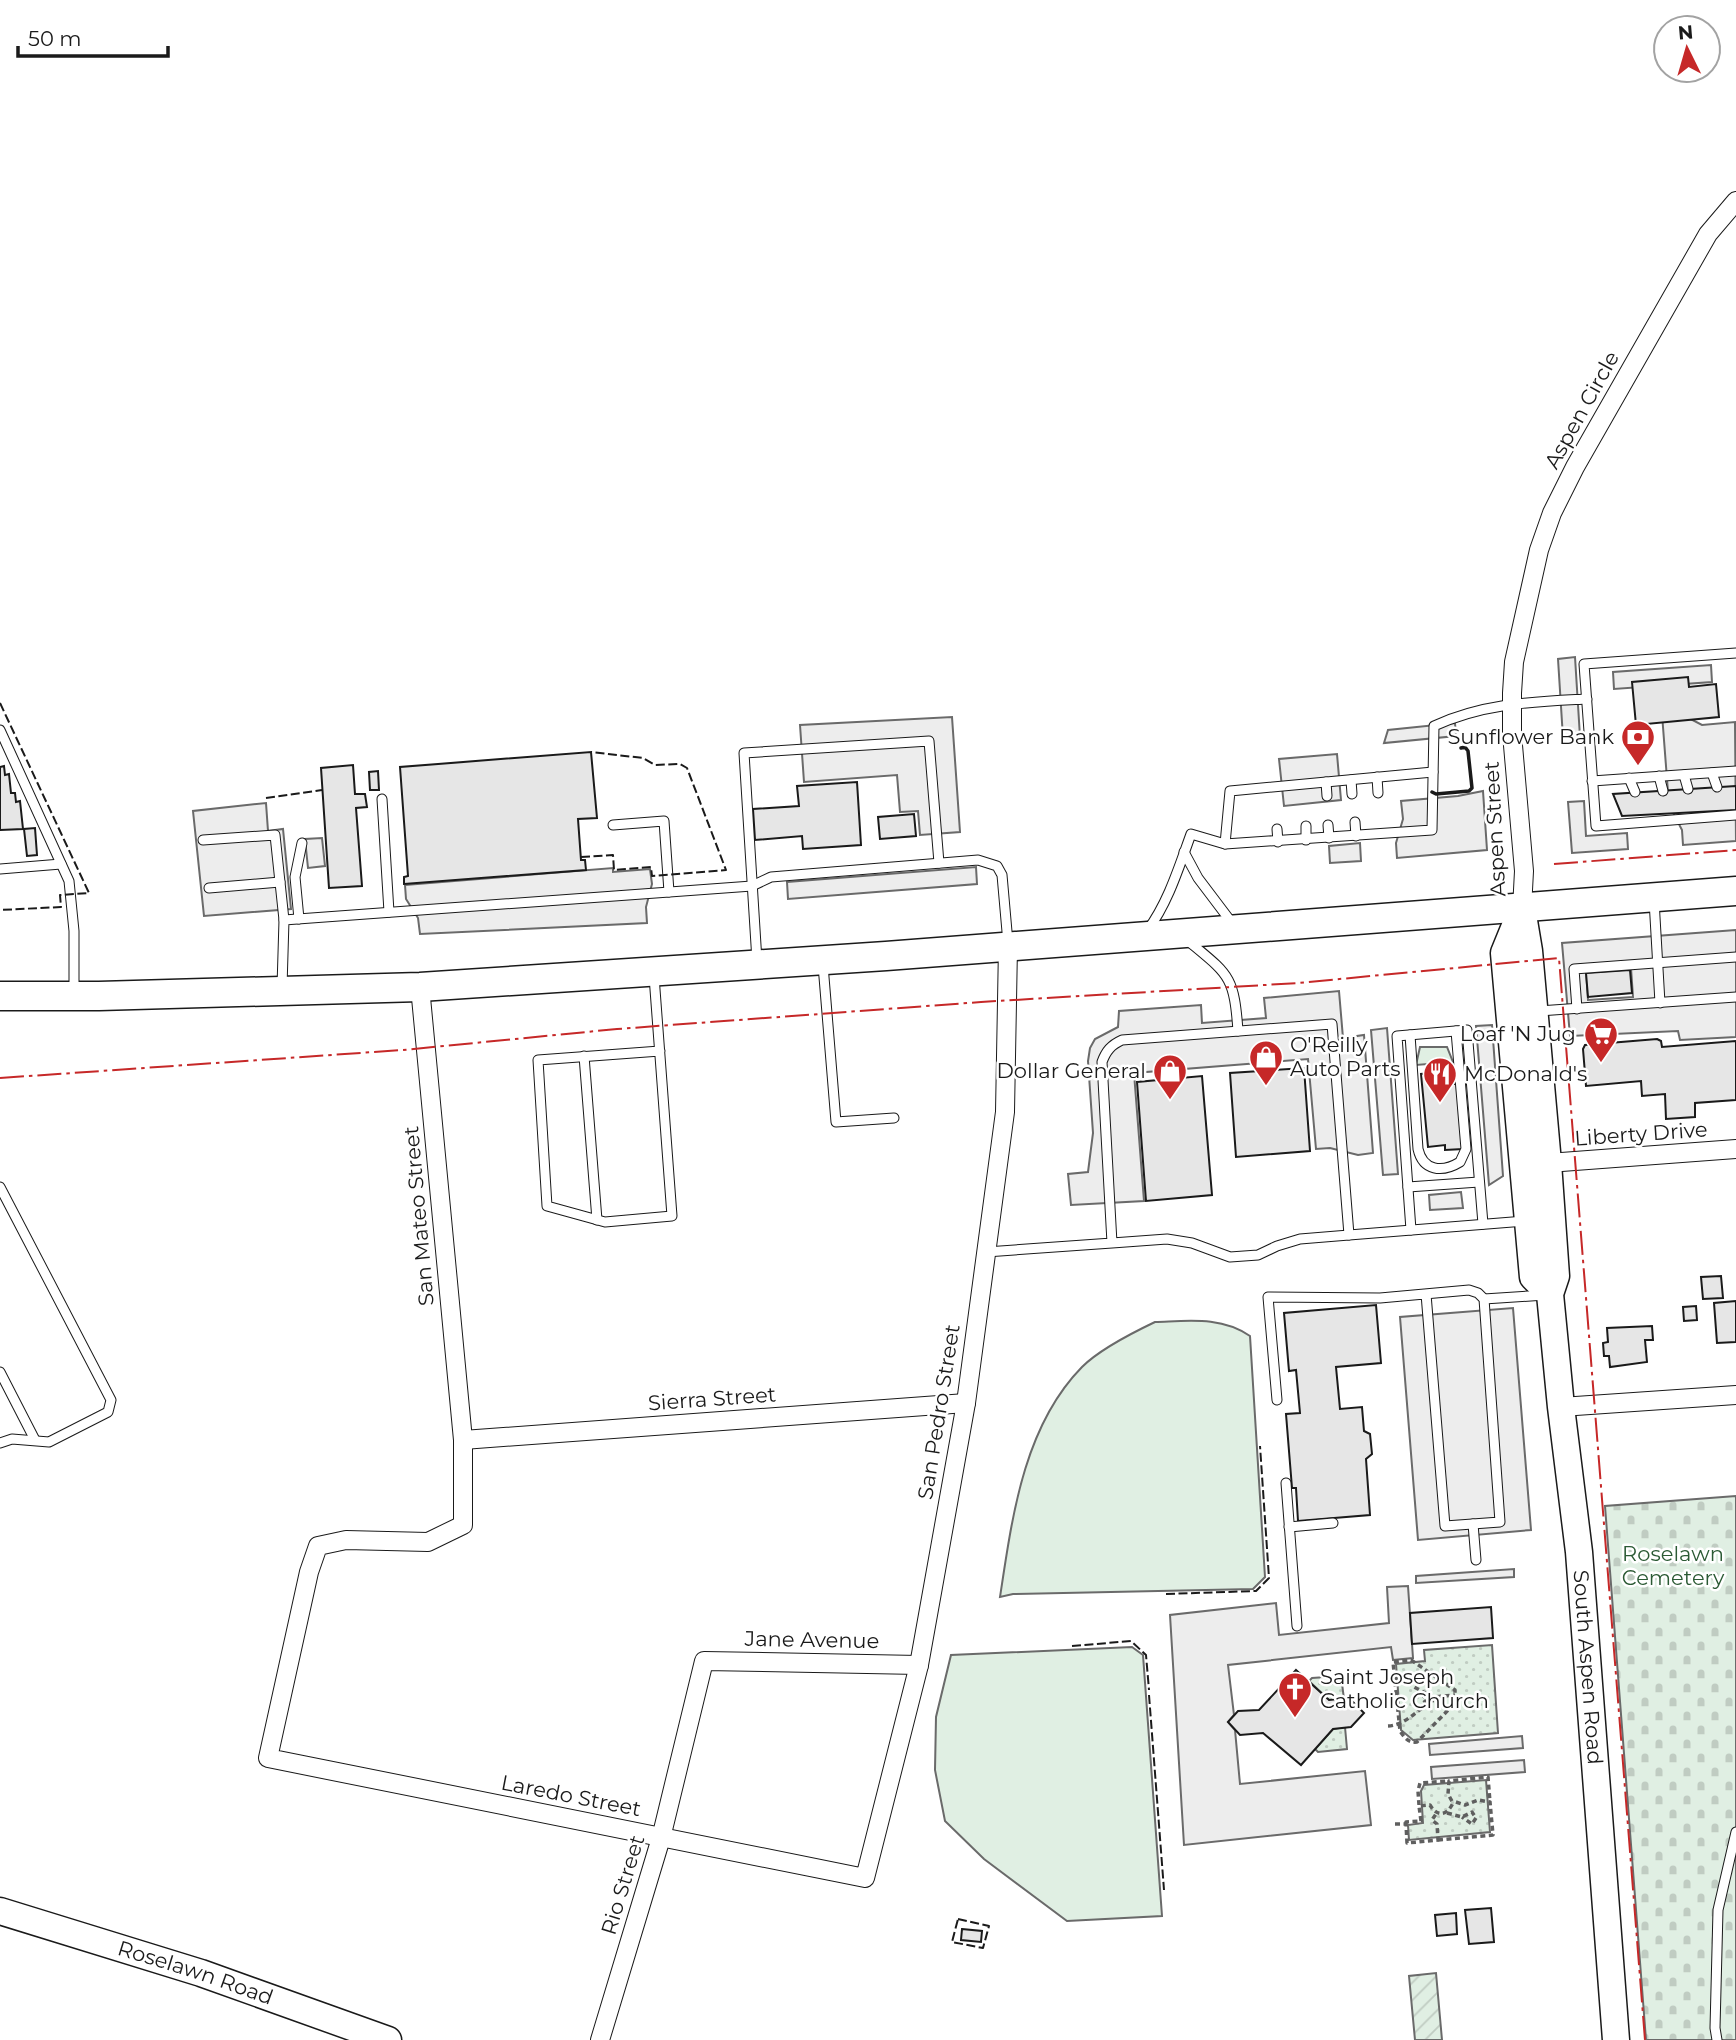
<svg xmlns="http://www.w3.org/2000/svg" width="1736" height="2040" viewBox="0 0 1736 2040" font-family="Montserrat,sans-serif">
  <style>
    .grass { fill: #e0efe3; stroke: #6a6a6a; stroke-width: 2 }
    .cemetery { fill: url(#cemetery-stones); stroke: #6a6a6a; stroke-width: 2 }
    .park { fill: url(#park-dots); stroke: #6a6a6a; stroke-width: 2 }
    .garden { fill: url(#garden-furrows); stroke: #6a6a6a; stroke-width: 2 }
    .parking { fill: #ededed; stroke: #6a6a6a; stroke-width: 2; fill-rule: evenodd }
    .building { fill: #e6e6e6; stroke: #1a1a1a; stroke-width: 2 }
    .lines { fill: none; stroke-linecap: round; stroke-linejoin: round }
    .lane-casing { stroke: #1a1a1a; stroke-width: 11 }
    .street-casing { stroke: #1a1a1a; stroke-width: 20 }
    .secondary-casing { stroke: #1a1a1a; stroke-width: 29 }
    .primary-casing { stroke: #1a1a1a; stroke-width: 31 }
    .path { stroke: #5f5f5f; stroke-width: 3.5; stroke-dasharray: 5 3.5; stroke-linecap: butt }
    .lane { stroke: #fff; stroke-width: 9 }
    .street { stroke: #fff; stroke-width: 18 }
    .secondary { stroke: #fff; stroke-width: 26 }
    .primary { stroke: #fff; stroke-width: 28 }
    .fence { stroke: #1a1a1a; stroke-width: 2; stroke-dasharray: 9 3.5; stroke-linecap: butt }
    .wall { stroke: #1a1a1a; stroke-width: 3.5 }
    .power { stroke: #c62828; stroke-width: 2; stroke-dasharray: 24 5 3.5 5; stroke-linecap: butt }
    .labels { text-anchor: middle; stroke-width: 5; stroke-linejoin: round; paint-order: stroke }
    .street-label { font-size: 21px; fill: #1a1a1a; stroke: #fff }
    .poi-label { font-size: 21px; fill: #1a1a1a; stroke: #fff; text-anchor: end }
    .park-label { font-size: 21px; fill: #2b5a34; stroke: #fff }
  </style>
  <defs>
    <pattern id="cemetery-stones" width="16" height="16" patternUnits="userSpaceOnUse" patternTransform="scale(1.75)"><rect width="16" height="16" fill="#e0efe3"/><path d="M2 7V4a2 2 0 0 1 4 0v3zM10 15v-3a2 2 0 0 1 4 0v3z" fill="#c0ccc2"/></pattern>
    <pattern id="park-dots" width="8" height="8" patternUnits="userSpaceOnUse" patternTransform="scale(1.75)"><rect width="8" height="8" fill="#e0efe3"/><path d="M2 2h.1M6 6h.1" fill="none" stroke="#c0ccc2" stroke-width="1.8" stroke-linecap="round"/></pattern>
    <pattern id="garden-furrows" width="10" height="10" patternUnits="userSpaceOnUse" patternTransform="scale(1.75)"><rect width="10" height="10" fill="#e0efe3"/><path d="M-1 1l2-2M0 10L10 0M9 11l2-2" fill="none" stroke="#c0ccc2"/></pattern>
  </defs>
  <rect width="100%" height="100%" fill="#fff"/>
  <g class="grass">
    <path d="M1420 1047H1447L1453 1062 1416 1065Z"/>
    <path d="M1155 1322C1188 1321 1221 1316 1250 1336L1265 1577 1253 1589 1013 1594 1000 1597C1012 1519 1023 1427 1082 1367 1098 1351 1134 1332 1155 1322Z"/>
    <path d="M1132 1647 1143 1655 1162 1916 1067 1921 984 1859 945 1821 935 1770 936 1717 951 1655Z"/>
  </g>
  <path class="cemetery" d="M1736 1496V2040H1646L1605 1506Z"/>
  <g class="park">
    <path d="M1492 1645 1498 1733 1413 1740 1401 1730 1396 1664 1425 1661 1424 1650Z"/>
    <path d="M1341 1676 1344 1699 1329 1700 1309 1681 1312 1678Z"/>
    <path d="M1345 1727 1347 1749 1318 1752 1315 1749 1333 1729Z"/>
    <path d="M1486 1780 1490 1832 1409 1840 1408 1825 1423 1823 1421 1791 1424 1785Z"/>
  </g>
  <path class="garden" d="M1436 1973 1442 2040H1415L1409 1976Z"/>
  <g class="parking">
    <path d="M1575 657 1580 737 1563 738 1558 659Z"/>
    <path d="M1711 665 1712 682 1614 689 1613 672Z"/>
    <path d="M1679 713 1702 725 1735 722 1736 841 1683 845 1682 830 1669 805 1662 714Z"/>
    <path d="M952 717 960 832 920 835 918 811 900 812 897 775 804 782 800 725Z"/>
    <path d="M1455 723 1456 736 1384 743 1388 730Z"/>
    <path d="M1337 754 1341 800 1284 806 1279 759Z"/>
    <path d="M1483 791 1487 850 1397 858 1396 843 1403 819 1401 801 1458 796Z"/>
    <path d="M1584 801 1586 836 1627 833 1628 849 1572 853 1568 802Z"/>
    <path d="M266 803 268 831 283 829 291 909 204 916 193 811Z"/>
    <path d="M322 838 325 866 308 868 305 839Z"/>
    <path d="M1360 843 1361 861 1330 863 1329 846Z"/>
    <path d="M976 867 977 884 788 899 787 882Z"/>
    <path d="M613 868V872L650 869 652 884 646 907 647 923 420 934 418 918 406 899 405 885Z"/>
    <path d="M1736 930V1037L1680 1040 1678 1031 1570 1036 1562 943ZM1631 968 1633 997 1588 1000 1586 971Z"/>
    <path d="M1339 991 1343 1038 1364 1035 1373 1153 1358 1155 1330 1148 1316 1149 1308 1059 1134 1073 1144 1201 1071 1205 1068 1174 1088 1172 1093 1133 1088 1061 1090 1048 1095 1039 1118 1027 1119 1011 1201 1005 1202 1023 1266 1018 1264 998Z"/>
    <path d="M1492 1025 1503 1176 1489 1185 1476 1026Z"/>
    <path d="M1387 1028 1398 1174 1383 1175 1371 1030Z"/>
    <path d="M1461 1192 1463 1208 1430 1210 1429 1195Z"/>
    <path d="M1513 1308 1531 1530 1418 1540 1400 1317Z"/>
    <path d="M1514 1569V1577L1416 1583V1576Z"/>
    <path d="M1408 1586 1413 1658 1393 1660 1391 1647 1228 1665 1234 1715 1228 1722 1235 1730 1240 1784 1365 1771 1371 1825 1184 1845 1170 1615 1276 1603 1279 1635 1389 1623 1387 1587Z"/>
    <path d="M1522 1736 1523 1748 1430 1755 1429 1744Z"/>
    <path d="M1524 1760 1525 1772 1432 1779 1431 1767Z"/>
  </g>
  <g class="building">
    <path d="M1688 677 1689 687 1716 684 1719 717 1636 725 1632 682Z"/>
    <path d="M591 752 597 818 578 819 581 860H585L586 870 404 884V877L408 876 400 767Z"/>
    <path d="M353 765 355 794H365L367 807 356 808 362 886 329 888 321 768Z"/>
    <path d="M4 766 5 775 9 774 11 793H15L16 802 20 801 23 829 0 830V767Z"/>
    <path d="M378 771 379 790H370L369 772Z"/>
    <path d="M857 782 861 845 803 849 802 836 755 840 753 809 799 806 797 786Z"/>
    <path d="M1736 786V810L1622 816 1613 794Z"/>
    <path d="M914 814 916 836 880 839 878 817Z"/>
    <path d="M35 828 37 855 27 856 24 829Z"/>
    <path d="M1630 970 1632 993 1588 997 1586 973Z"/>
    <path d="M1657 1039 1661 1041 1662 1047 1736 1041V1100L1695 1103V1117L1666 1119 1665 1094 1642 1096 1641 1081 1586 1086 1583 1049 1585 1045Z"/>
    <path d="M1304 1068 1310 1151 1236 1157 1230 1073Z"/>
    <path d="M1453 1071 1454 1084H1459L1463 1149 1445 1150V1145L1428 1147 1421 1074Z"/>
    <path d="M1202 1076 1212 1195 1146 1201 1137 1082Z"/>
    <path d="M1721 1276 1723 1298 1703 1299 1701 1277Z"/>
    <path d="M1736 1301V1342L1717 1343 1714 1303Z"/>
    <path d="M1376 1305 1381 1363 1336 1367 1340 1409 1362 1407 1364 1431 1370 1434 1372 1454 1366 1459 1370 1515 1298 1521 1296 1488H1292L1286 1414 1300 1413 1296 1370 1289 1371 1284 1313Z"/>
    <path d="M1696 1306 1697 1320 1684 1321 1683 1307Z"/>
    <path d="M1652 1326 1653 1340H1645L1647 1362 1610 1367 1609 1356H1604L1603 1343 1608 1342 1607 1328Z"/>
    <path d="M1491 1607 1493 1638 1412 1644 1410 1613Z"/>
    <path d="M1296 1670 1329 1700 1349 1698 1364 1713 1351 1727 1333 1729 1301 1765 1263 1733 1240 1735 1228 1722 1238 1711 1259 1710Z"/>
    <path d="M1491 1908 1494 1942 1469 1944 1465 1910Z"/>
    <path d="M1456 1913 1457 1934 1437 1936 1435 1915Z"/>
    <path d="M962 1929 982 1931 981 1942 961 1940Z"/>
  </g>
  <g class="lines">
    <g class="lane-casing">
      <g id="lane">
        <path d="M1736 653 1584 664 1596 826 1736 815"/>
        <path d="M0 730 69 881 74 931V991"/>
        <path d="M1712 773 1717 787"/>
        <path d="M1684 775 1688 789"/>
        <path d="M1659 776 1663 791"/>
        <path d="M1377 777 1378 793"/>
        <path d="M1629 778 1635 792"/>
        <path d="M1351 780 1352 794"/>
        <path d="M1592 781 1736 771"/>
        <path d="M1326 782 1327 796"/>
        <path d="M382 799 389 912"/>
        <path d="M1355 822 1356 836"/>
        <path d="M613 825 664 821 669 892"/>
        <path d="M1328 825 1329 838"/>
        <path d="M1306 826V840"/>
        <path d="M1277 829 1278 842"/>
        <path d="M203 840 275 835 284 920"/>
        <path d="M1225 844 1230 791 1433 772"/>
        <path d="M1184 852 1198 878 1232 923"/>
        <path d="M0 869 61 864"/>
        <path d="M209 888 280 882"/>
        <path d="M1654 900 1660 1003"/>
        <path d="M299 919 295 877 302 843"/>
        <path d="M1147 931C1168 903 1179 867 1191 834L1225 844 1432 830 1434 726C1484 703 1532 702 1587 699"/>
        <path d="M1187 940C1229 975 1234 975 1238 1031"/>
        <path d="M757 961 744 753 929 741 939 863"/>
        <path d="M823 965 836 1122 894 1118"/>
        <path d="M654 976 672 1216 605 1222 547 1206 538 1060 660 1051"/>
        <path d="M282 987 284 920 752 886 771 877 978 860 997 866 1002 875 1008 943"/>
        <path d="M1577 1009 1574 969 1736 957"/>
        <path d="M1539 1011 1736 997"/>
        <path d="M1410 1035 1418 1149C1423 1171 1442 1173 1460 1162L1466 1149 1456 1031"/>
        <path d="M584 1056 597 1220"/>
        <path d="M0 1187 111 1400 108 1412 49 1442 12 1439 0 1443"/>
        <path d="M1408 1187 1479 1182"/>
        <path d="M1411 1230 1397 1036 1467 1030 1483 1224"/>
        <path d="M1349 1235 1525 1221"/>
        <path d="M986 1252 1112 1243 1102 1062C1106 1051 1111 1045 1122 1040L1332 1024 1349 1235 1300 1239 1277 1246 1258 1255 1230 1257 1192 1243 1167 1239 1112 1243"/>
        <path d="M1484 1299 1545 1295"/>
        <path d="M0 1372 35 1440"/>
        <path d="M1277 1400 1268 1297 1380 1298 1469 1290 1478 1293 1484 1299 1500 1522 1445 1526 1426 1294"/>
        <path d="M1286 1483 1297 1626"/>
        <path d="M1473 1524 1476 1560"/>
        <path d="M1289 1527 1333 1523"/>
        <path d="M1717 2040 1715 2028 1718 1910 1736 1832"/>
      </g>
    </g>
    <g class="street-casing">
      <g id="street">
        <path d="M1522 909 1524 871 1512 734V693L1514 662 1539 550 1552 513 1575 467 1708 234 1736 201"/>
        <path d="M420 987 463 1440V1525L428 1542 346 1540 318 1546 309 1572 268 1758 865 1878 919 1665 966 1403 1005 1112 1008 946"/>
        <path d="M1548 1163 1736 1149"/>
        <path d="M1561 1407 1736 1395"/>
        <path d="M463 1440 966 1403"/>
        <path d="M600 2040 661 1838 704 1661 919 1665"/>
      </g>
    </g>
    <g class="secondary-casing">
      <g id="secondary">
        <path id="s1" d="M1522 909 1529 951 1548 1163 1556 1276 1550 1294 1561 1407 1579 1552 1616 2040"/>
        <path d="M1522 909 1504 953 1533 1277 1550 1294"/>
        <path id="s2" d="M0 1911 201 1973 388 2040"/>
      </g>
    </g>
    <g class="primary-casing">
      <path id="primary" d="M0 996H99L420 987 886 956 1736 891"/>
    </g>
    <g class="path">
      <path d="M1411 1660 1455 1690V1703L1417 1742C1408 1743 1405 1738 1400 1731L1393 1662Z"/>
      <path d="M1384 1679 1404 1678 1414 1687 1433 1697"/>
      <path d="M1426 1694 1422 1698 1427 1704"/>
      <path d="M1388 1726C1407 1725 1416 1709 1432 1703L1433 1697 1455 1695"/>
      <path d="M1419 1805 1418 1791 1420 1783 1449 1781"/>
      <path d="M1447 1813 1462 1817 1472 1812 1476 1818 1472 1824 1462 1817"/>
      <path d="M1395 1824H1406L1407 1843 1438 1840 1437 1824 1432 1820 1436 1814"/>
      <path d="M1406 1824V1822L1421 1821 1419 1806 1430 1805C1437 1817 1447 1816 1453 1803L1448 1794 1449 1781 1488 1777 1490 1802"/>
      <path d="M1438 1840 1493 1835 1490 1802 1478 1800 1465 1805 1453 1801"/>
    </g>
    <use href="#lane" class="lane"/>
    <use href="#street" class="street"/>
    <use href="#secondary" class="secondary"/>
    <use href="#primary" class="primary"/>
    <g class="fence">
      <path d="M0 703 89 893 60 895 61 907 0 910"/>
      <path d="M266 798 322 790"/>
      <path d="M581 857 613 855 614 870 651 867 652 876 726 870 687 768 680 764 655 765 643 758 591 752"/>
      <path d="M1166 1594 1256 1591 1269 1578 1260 1446"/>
      <path d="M1072 1646 1131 1641 1146 1655 1149 1690"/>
      <path d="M1149 1695 1164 1890"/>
      <path d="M958 1919 989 1926 983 1948 952 1942Z"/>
    </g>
    <path class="wall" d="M1432 792 1436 794 1469 791 1472 788 1468 751 1465 747 1461 748"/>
    <g class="power">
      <path d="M1554 864 1736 850"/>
      <path d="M0 1078 403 1050 617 1029 981 1002 1298 983 1559 958 1645 2040"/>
    </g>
  </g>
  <defs>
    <g id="bank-pin" transform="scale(1.75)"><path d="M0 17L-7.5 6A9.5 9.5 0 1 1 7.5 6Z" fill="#c62828" stroke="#fff"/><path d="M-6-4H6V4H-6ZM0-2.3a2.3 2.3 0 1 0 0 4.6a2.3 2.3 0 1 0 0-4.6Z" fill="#fff"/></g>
    <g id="supermarket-pin" transform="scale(1.75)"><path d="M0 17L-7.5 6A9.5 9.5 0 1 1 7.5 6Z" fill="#c62828" stroke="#fff"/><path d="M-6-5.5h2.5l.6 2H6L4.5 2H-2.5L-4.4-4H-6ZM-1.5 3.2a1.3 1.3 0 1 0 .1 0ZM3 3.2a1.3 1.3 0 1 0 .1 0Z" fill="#fff"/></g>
    <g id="shop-pin" transform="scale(1.75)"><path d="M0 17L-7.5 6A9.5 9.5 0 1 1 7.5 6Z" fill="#c62828" stroke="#fff"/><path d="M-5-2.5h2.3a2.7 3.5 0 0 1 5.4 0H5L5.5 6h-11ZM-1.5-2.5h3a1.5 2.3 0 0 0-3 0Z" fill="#fff"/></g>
    <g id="restaurant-pin" transform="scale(1.75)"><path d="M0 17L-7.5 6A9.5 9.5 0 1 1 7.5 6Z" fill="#c62828" stroke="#fff"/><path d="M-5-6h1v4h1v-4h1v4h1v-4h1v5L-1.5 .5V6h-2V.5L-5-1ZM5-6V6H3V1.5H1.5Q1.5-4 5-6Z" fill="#fff"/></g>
    <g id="church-pin" transform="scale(1.75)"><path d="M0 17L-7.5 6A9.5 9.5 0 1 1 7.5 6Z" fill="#c62828" stroke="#fff"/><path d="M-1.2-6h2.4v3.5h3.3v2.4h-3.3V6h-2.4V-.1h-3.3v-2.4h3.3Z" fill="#fff"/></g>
  </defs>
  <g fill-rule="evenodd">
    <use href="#bank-pin" x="1638" y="737"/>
    <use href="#supermarket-pin" x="1601" y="1034"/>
    <use href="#shop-pin" x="1266" y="1057"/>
    <use href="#shop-pin" x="1170" y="1071"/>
    <use href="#restaurant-pin" x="1440" y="1074"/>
    <use href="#church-pin" x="1295" y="1689"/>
  </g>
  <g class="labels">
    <g class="street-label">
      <text transform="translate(1582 410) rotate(-61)" y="7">Aspen Circle</text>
      <text transform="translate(1495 829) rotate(-93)" y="7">Aspen Street</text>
      <text transform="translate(1641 1134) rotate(-4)" y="7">Liberty Drive</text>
      <text transform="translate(419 1216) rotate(-95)" y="7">San Mateo Street</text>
      <text transform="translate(712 1399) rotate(-4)" y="7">Sierra Street</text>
      <text transform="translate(939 1412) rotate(-81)" y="7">San Pedro Street</text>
      <text transform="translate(812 1640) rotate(1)" y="7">Jane Avenue</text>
      <text dy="7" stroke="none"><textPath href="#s1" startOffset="763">South Aspen Road</textPath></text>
      <text transform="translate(571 1796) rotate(11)" y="7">Laredo Street</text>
      <text transform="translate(623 1885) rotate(-73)" y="7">Rio Street</text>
      <text dy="7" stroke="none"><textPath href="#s2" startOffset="205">Roselawn Road</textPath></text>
    </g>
    <g class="poi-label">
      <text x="1614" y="744">Sunflower Bank</text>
      <text x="1576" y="1041">Loaf 'N Jug</text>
      <text x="1290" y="1052" text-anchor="start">O'Reilly<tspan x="1290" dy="24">Auto Parts</tspan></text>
      <text x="1146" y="1078">Dollar General</text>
      <text x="1464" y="1081" text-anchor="start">McDonald's</text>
      <text x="1320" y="1684" text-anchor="start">Saint Joseph<tspan x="1320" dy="24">Catholic Church</tspan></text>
    </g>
    <g class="park-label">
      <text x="1673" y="1561">Roselawn<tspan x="1673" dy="24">Cemetery</tspan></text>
    </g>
  </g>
  <g transform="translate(1687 49) rotate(355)"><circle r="33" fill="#ffffff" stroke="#a3a3a3" stroke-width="2"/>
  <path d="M0-5L12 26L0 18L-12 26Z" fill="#c62828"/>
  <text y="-10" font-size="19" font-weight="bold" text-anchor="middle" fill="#1a1a1a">N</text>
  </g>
  <path d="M18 46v10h150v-10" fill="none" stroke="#1a1a1a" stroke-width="3.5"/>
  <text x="28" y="46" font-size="21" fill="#1a1a1a" stroke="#ffffff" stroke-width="5" paint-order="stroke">50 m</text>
</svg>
